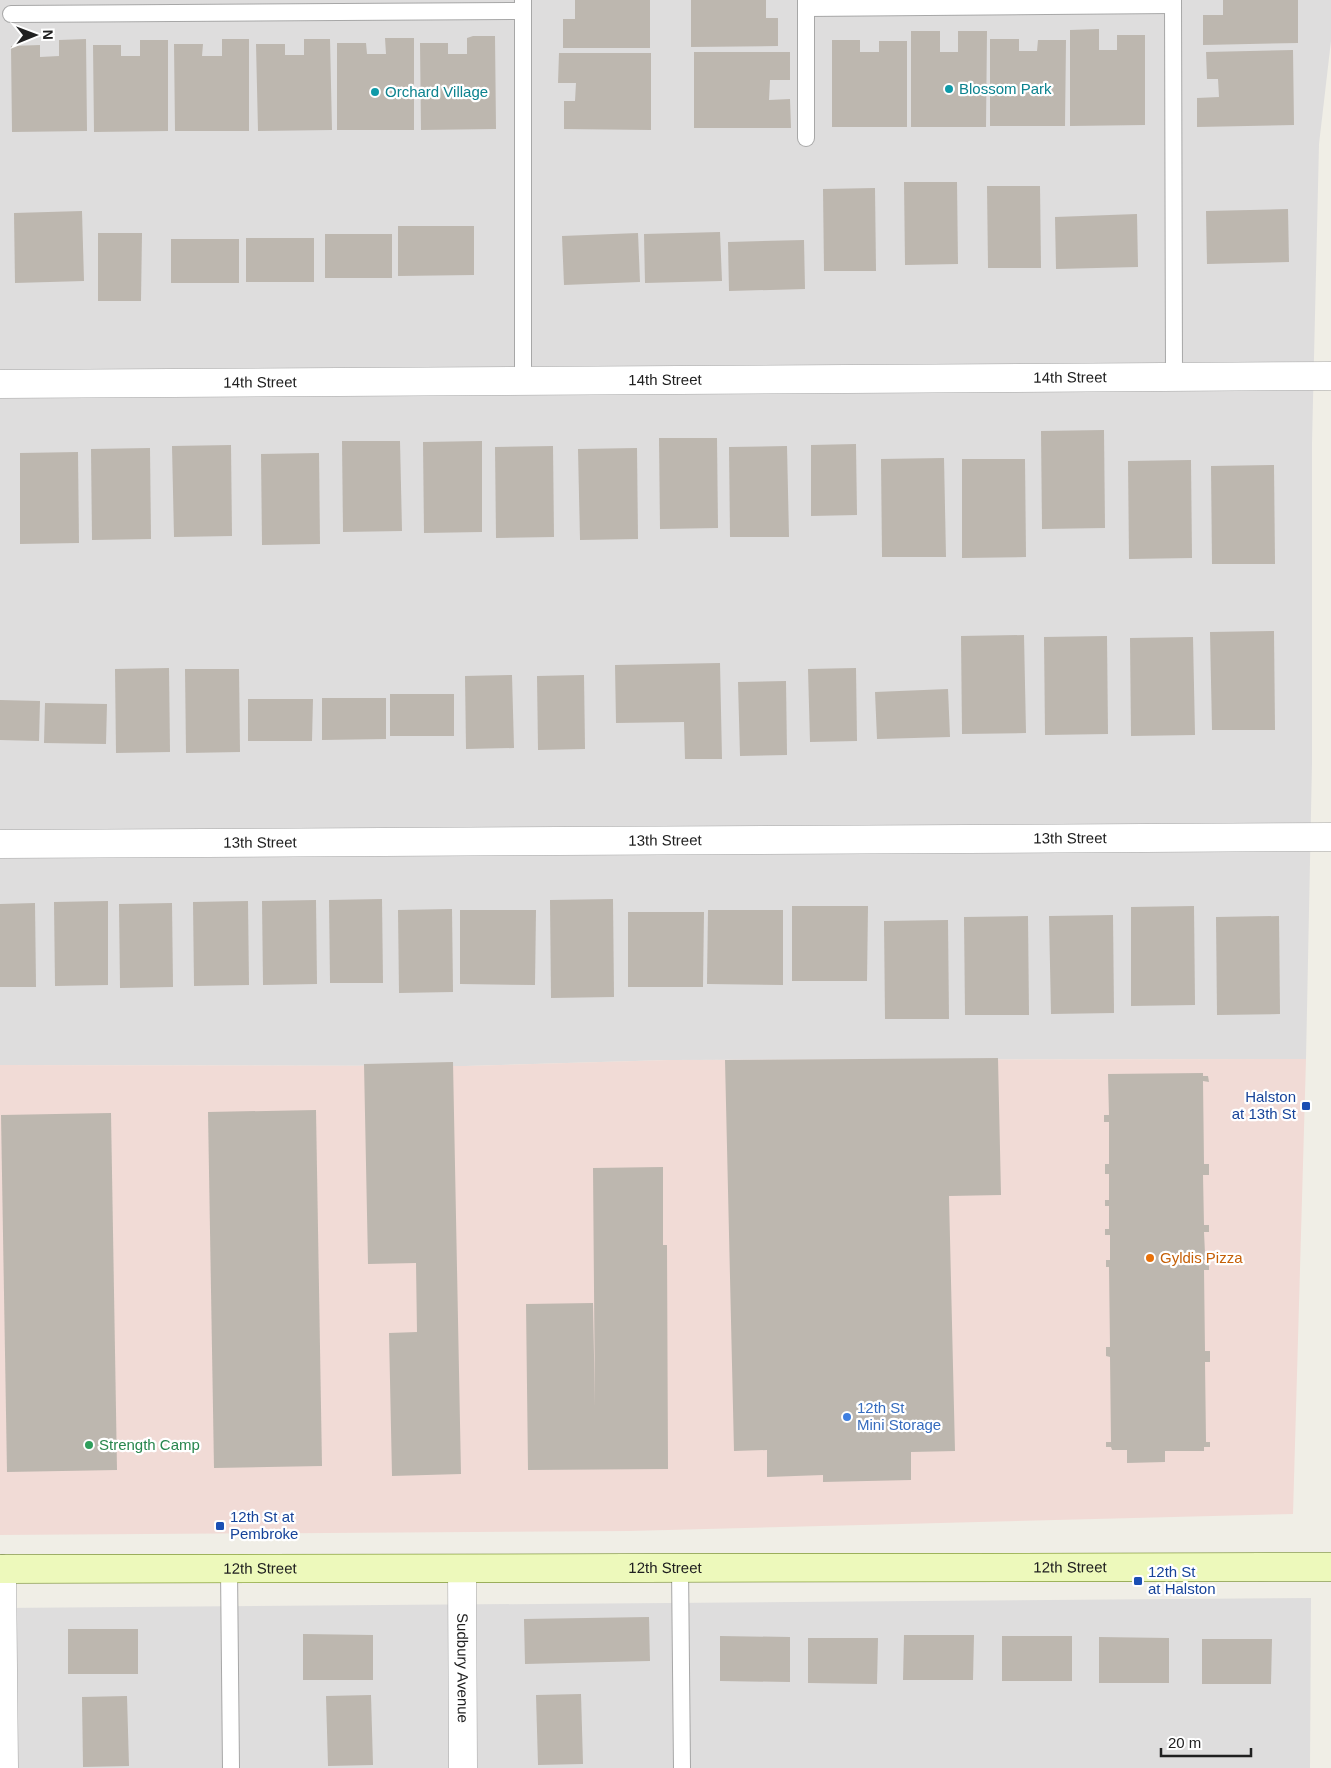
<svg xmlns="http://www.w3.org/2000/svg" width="1331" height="1768" viewBox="0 0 1331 1768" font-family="Arial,sans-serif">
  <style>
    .residential { fill: #dedddd }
    .commercial { fill: #f1dbd6 }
    .building { fill: #bdb7af }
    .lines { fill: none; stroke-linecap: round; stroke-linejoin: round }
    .lane-casing { stroke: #a7a7a7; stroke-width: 18 }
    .street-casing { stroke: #a7a7a7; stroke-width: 29 }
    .secondary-casing { stroke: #5b7806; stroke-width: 29 }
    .lane { stroke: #fff; stroke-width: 16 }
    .street { stroke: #fff; stroke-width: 28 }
    .secondary { stroke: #edf9bb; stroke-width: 28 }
    .culture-dot { fill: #0f9aa8; stroke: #fff; stroke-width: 2 }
    .transit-dot { fill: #1a4fb4; stroke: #fff; stroke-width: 2 }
    .food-dot { fill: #e8710a; stroke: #fff; stroke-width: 2 }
    .shop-dot { fill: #3f7fe0; stroke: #fff; stroke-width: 2 }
    .leisure-dot { fill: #2e9e5b; stroke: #fff; stroke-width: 2 }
    .labels { text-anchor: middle; stroke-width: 4.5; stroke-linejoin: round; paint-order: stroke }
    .culture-label { font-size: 15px; fill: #0d838f; stroke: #fff; text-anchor: start }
    .street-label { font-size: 15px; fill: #202020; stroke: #fff }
    .transit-label { font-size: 15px; fill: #164399; stroke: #fff; text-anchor: start }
    .food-label { font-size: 15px; fill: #c56008; stroke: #fff; text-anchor: start }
    .shop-label { font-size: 15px; fill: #366cbe; stroke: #fff; text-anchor: start }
    .leisure-label { font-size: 15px; fill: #27864d; stroke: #fff; text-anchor: start }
  </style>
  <rect width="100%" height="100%" fill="#f0eee6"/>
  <g class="residential">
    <path d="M0 0H1331V41L1319 144 1312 443V763L1306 1059 669 1060 466 1066 0 1065Z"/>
    <path d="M1311 1598 1310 1768H0V1608Z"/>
  </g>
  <path class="commercial" d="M1306 1059 1293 1514 629 1531 0 1535V1065L466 1066 669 1060Z"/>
  <g class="building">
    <path d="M575 0H650V48H563V19H575Z"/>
    <path d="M691 0H766V18H778V46L691 47Z"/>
    <path d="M1223 0H1298V43L1203 45V15H1223Z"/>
    <path d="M1099 29V50H1117V35H1145V125L1070 126V30Z"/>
    <path d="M911 31H940V52H958V31H987L986 127H911Z"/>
    <path d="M473 36H495L496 129 421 130 420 43H448V54H467V38Z"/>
    <path d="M385 38H414V130H337V43H366L367 54H386Z"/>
    <path d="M86 39 87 131 12 132 11 46 40 45V57L59 56V40Z"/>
    <path d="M222 39H249V131H175L174 44H203L202 56H222Z"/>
    <path d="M304 39H330L332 130 258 131 256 44H285V55H304Z"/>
    <path d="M990 39H1019V51H1037L1038 40H1066L1065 126H990Z"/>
    <path d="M140 40H168V131L94 132 93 45H121V56H140Z"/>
    <path d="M832 40H860V52H879V41H907V127H832Z"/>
    <path d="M1293 50 1294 125 1197 127V98L1219 97 1218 79H1207L1206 52Z"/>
    <path d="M694 52H790V80H770L769 100 790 99 791 128H694Z"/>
    <path d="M559 53H651V130L564 129V101H575L576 83H558Z"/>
    <path d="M904 182H957L958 264 905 265Z"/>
    <path d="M987 186H1040L1041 268H988Z"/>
    <path d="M875 188 876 271H824L823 189Z"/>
    <path d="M1288 209 1289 262 1207 264 1206 211Z"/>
    <path d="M82 211 84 281 15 283 14 213Z"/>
    <path d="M1137 214 1138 267 1056 269 1055 217Z"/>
    <path d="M398 226H474V275L398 276Z"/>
    <path d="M720 232 722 281 645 283 644 234Z"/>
    <path d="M98 233H142L141 301H98Z"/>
    <path d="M638 233 640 282 564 285 562 236Z"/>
    <rect x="325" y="234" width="67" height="44"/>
    <rect x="246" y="238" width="68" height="44"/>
    <rect x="171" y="239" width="68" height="44"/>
    <path d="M804 240 805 289 729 291 728 242Z"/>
    <path d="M1104 430 1105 528 1042 529 1041 431Z"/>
    <path d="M659 438H717L718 528 660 529Z"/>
    <path d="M342 441H400L402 531 343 532Z"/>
    <path d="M482 441V532L424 533 423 442Z"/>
    <path d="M856 444 857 515 811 516V445Z"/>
    <path d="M231 445 232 536 174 537 172 446Z"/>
    <path d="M553 446 554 537 496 538 495 447Z"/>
    <path d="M787 446 789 537H730L729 447Z"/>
    <path d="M150 448 151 539 92 540 91 449Z"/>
    <path d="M637 448 638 539 580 540 578 449Z"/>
    <path d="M78 452 79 543 20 544V453Z"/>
    <path d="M319 453 320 544 262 545 261 454Z"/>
    <path d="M944 458 946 557H882L881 459Z"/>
    <path d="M962 459H1025L1026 557 962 558Z"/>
    <path d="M1191 460 1192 558 1129 559 1128 461Z"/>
    <path d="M1274 465 1275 564H1212L1211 466Z"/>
    <path d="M1274 631 1275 730H1212L1210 632Z"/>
    <path d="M1024 635 1026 733 962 734 961 636Z"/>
    <path d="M1107 636 1108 734 1045 735 1044 637Z"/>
    <path d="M1193 637 1195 735 1131 736 1130 638Z"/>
    <path d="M720 663 722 759H685L684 722 616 723 615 665Z"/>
    <path d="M169 668 170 752 116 753 115 669Z"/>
    <path d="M856 668 857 741 810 742 808 669Z"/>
    <path d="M185 669H239L240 752 186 753Z"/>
    <path d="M512 675 514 748 466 749 465 676Z"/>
    <path d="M584 675 585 749 538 750 537 676Z"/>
    <path d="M786 681 787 755 740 756 738 682Z"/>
    <path d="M948 689 950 737 877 739 875 692Z"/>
    <rect x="390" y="694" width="64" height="42"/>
    <path d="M322 698H386V739L322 740Z"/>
    <path d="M248 699H313L312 741H248Z"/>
    <path d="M0 700 40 701 39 741 0 740Z"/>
    <path d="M45 703 107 704 106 744 44 743Z"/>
    <path d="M382 899 383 983H330L329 900Z"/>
    <path d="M613 899 614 997 551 998 550 900Z"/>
    <path d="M316 900 317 984 263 985 262 901Z"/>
    <path d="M108 901V985L55 986 54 902Z"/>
    <path d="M248 901 249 985 194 986 193 902Z"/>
    <path d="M35 903 36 987H0V904Z"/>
    <path d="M172 903 173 987 120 988 119 904Z"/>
    <path d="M792 906H868L867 981H792Z"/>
    <path d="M1194 906 1195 1005 1131 1006V907Z"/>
    <path d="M452 909 453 992 399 993 398 910Z"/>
    <path d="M460 910H536L535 985 460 984Z"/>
    <path d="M708 910H783V985L707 984Z"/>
    <path d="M628 912H704L703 987H628Z"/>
    <path d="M1113 915 1114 1013 1051 1014 1049 916Z"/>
    <path d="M1028 916 1029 1015H965L964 917Z"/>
    <path d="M1279 916 1280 1014 1217 1015 1216 917Z"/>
    <path d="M948 920 949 1019H885L884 921Z"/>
    <path d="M998 1058 1001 1195 949 1196 955 1451 911 1452V1480L823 1482V1475L767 1477V1450L734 1451 725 1060Z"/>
    <path d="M453 1062 461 1474 392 1476 389 1333 417 1332 416 1263 368 1264 364 1064Z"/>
    <path d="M1203 1073V1076H1208L1209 1082 1203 1081 1204 1164H1209V1175H1203L1204 1225H1209V1232H1204L1205 1254H1209V1260H1204V1264H1209V1270H1204L1205 1351H1210V1362H1205L1206 1442H1210V1447H1204V1451H1165V1462L1127 1463V1450H1112L1111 1447H1106V1442H1111L1110 1357 1106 1356V1347H1110L1109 1267H1106V1260H1110V1235H1105V1229H1109V1206H1105V1200H1109V1174H1105V1164H1109V1122H1104V1115H1109L1108 1074Z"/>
    <path d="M316 1110 322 1466 214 1468 208 1112Z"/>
    <path d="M111 1113 117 1470 7 1472 1 1115Z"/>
    <path d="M663 1167V1245H667L668 1469 528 1470 526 1304 593 1303 595 1408 593 1168Z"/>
    <path d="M649 1617 650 1661 525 1664 524 1619Z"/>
    <rect x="68" y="1629" width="70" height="45"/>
    <path d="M303 1634 373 1635V1680H303Z"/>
    <path d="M904 1635H974L973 1680H903Z"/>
    <path d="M720 1636 790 1637V1682L720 1681Z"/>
    <rect x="1002" y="1636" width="70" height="45"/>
    <path d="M1099 1637 1169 1638V1683H1099Z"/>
    <path d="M808 1638H878L877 1684 808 1683Z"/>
    <path d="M1202 1639H1272L1271 1684H1202Z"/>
    <path d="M581 1694 583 1764 538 1765 536 1695Z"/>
    <path d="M371 1695 373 1765 328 1766 326 1696Z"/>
    <path d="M127 1696 129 1766 83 1767 82 1697Z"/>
  </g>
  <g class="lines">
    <g class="lane-casing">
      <g id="lane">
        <path d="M1173 0 1174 377"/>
        <path d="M806 8 1173 5"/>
        <path d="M11 14 523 11"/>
        <path d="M806 138V0"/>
        <path d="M523 382V0"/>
        <path d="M680 1567 682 1768"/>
        <path d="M229 1569 231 1768"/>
      </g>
    </g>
    <g class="street-casing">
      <g id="street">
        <path id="s1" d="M0 384 1331 376"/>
        <path id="s2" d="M0 844 1331 837"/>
        <path d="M2 1569 4 1768"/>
        <path id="s3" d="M462 1569 463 1768"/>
      </g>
    </g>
    <g class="secondary-casing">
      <g id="secondary">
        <path id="s4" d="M0 1569 1331 1567"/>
      </g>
    </g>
    <use href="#lane" class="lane"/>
    <use href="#street" class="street"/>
    <use href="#secondary" class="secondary"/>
  </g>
  <g class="culture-dot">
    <circle cx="949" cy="89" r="5"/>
    <circle cx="375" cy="92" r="5"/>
  </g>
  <g class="transit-dot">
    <rect x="1301" y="1101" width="10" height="10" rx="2.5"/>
    <rect x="215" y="1521" width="10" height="10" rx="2.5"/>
    <rect x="1133" y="1576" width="10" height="10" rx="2.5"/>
  </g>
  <circle class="food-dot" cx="1150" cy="1258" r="5"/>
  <circle class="shop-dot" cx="847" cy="1417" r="5"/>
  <circle class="leisure-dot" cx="89" cy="1445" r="5"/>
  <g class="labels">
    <g class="culture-label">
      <text x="959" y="94">Blossom Park</text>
      <text x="385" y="97">Orchard Village</text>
    </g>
    <g class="street-label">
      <text dy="5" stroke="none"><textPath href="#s1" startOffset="1070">14th Street</textPath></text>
      <text dy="5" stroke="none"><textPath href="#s1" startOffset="665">14th Street</textPath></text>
      <text dy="5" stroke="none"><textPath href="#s1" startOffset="260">14th Street</textPath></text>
      <text dy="5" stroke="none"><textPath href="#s2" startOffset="1070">13th Street</textPath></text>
      <text dy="5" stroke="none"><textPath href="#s2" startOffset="665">13th Street</textPath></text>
      <text dy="5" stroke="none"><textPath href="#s2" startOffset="260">13th Street</textPath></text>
      <text dy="5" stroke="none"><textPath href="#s4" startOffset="665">12th Street</textPath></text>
      <text dy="5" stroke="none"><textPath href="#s4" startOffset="1070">12th Street</textPath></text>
      <text dy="5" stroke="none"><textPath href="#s4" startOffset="260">12th Street</textPath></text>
      <text dy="5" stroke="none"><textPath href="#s3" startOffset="99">Sudbury Avenue</textPath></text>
    </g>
    <g class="transit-label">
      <text x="1296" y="1102" text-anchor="end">Halston<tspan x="1296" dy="17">at 13th St</tspan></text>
      <text x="230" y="1522">12th St at<tspan x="230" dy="17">Pembroke</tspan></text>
      <text x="1148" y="1577">12th St<tspan x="1148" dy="17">at Halston</tspan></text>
    </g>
    <g class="food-label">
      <text x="1160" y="1263">Gyldis Pizza</text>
    </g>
    <g class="shop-label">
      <text x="857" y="1413">12th St<tspan x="857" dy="17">Mini Storage</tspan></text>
    </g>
    <g class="leisure-label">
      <text x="99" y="1450">Strength Camp</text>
    </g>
  </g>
  <g transform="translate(35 35) rotate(89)" stroke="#ffffff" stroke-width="4" paint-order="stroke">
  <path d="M0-4L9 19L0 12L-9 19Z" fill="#202020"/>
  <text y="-8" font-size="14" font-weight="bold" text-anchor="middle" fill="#202020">N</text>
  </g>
  <path d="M1161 1748v8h90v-8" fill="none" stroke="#202020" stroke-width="2.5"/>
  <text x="1168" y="1748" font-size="15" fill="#202020" stroke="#ffffff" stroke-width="4" paint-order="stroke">20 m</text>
</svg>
